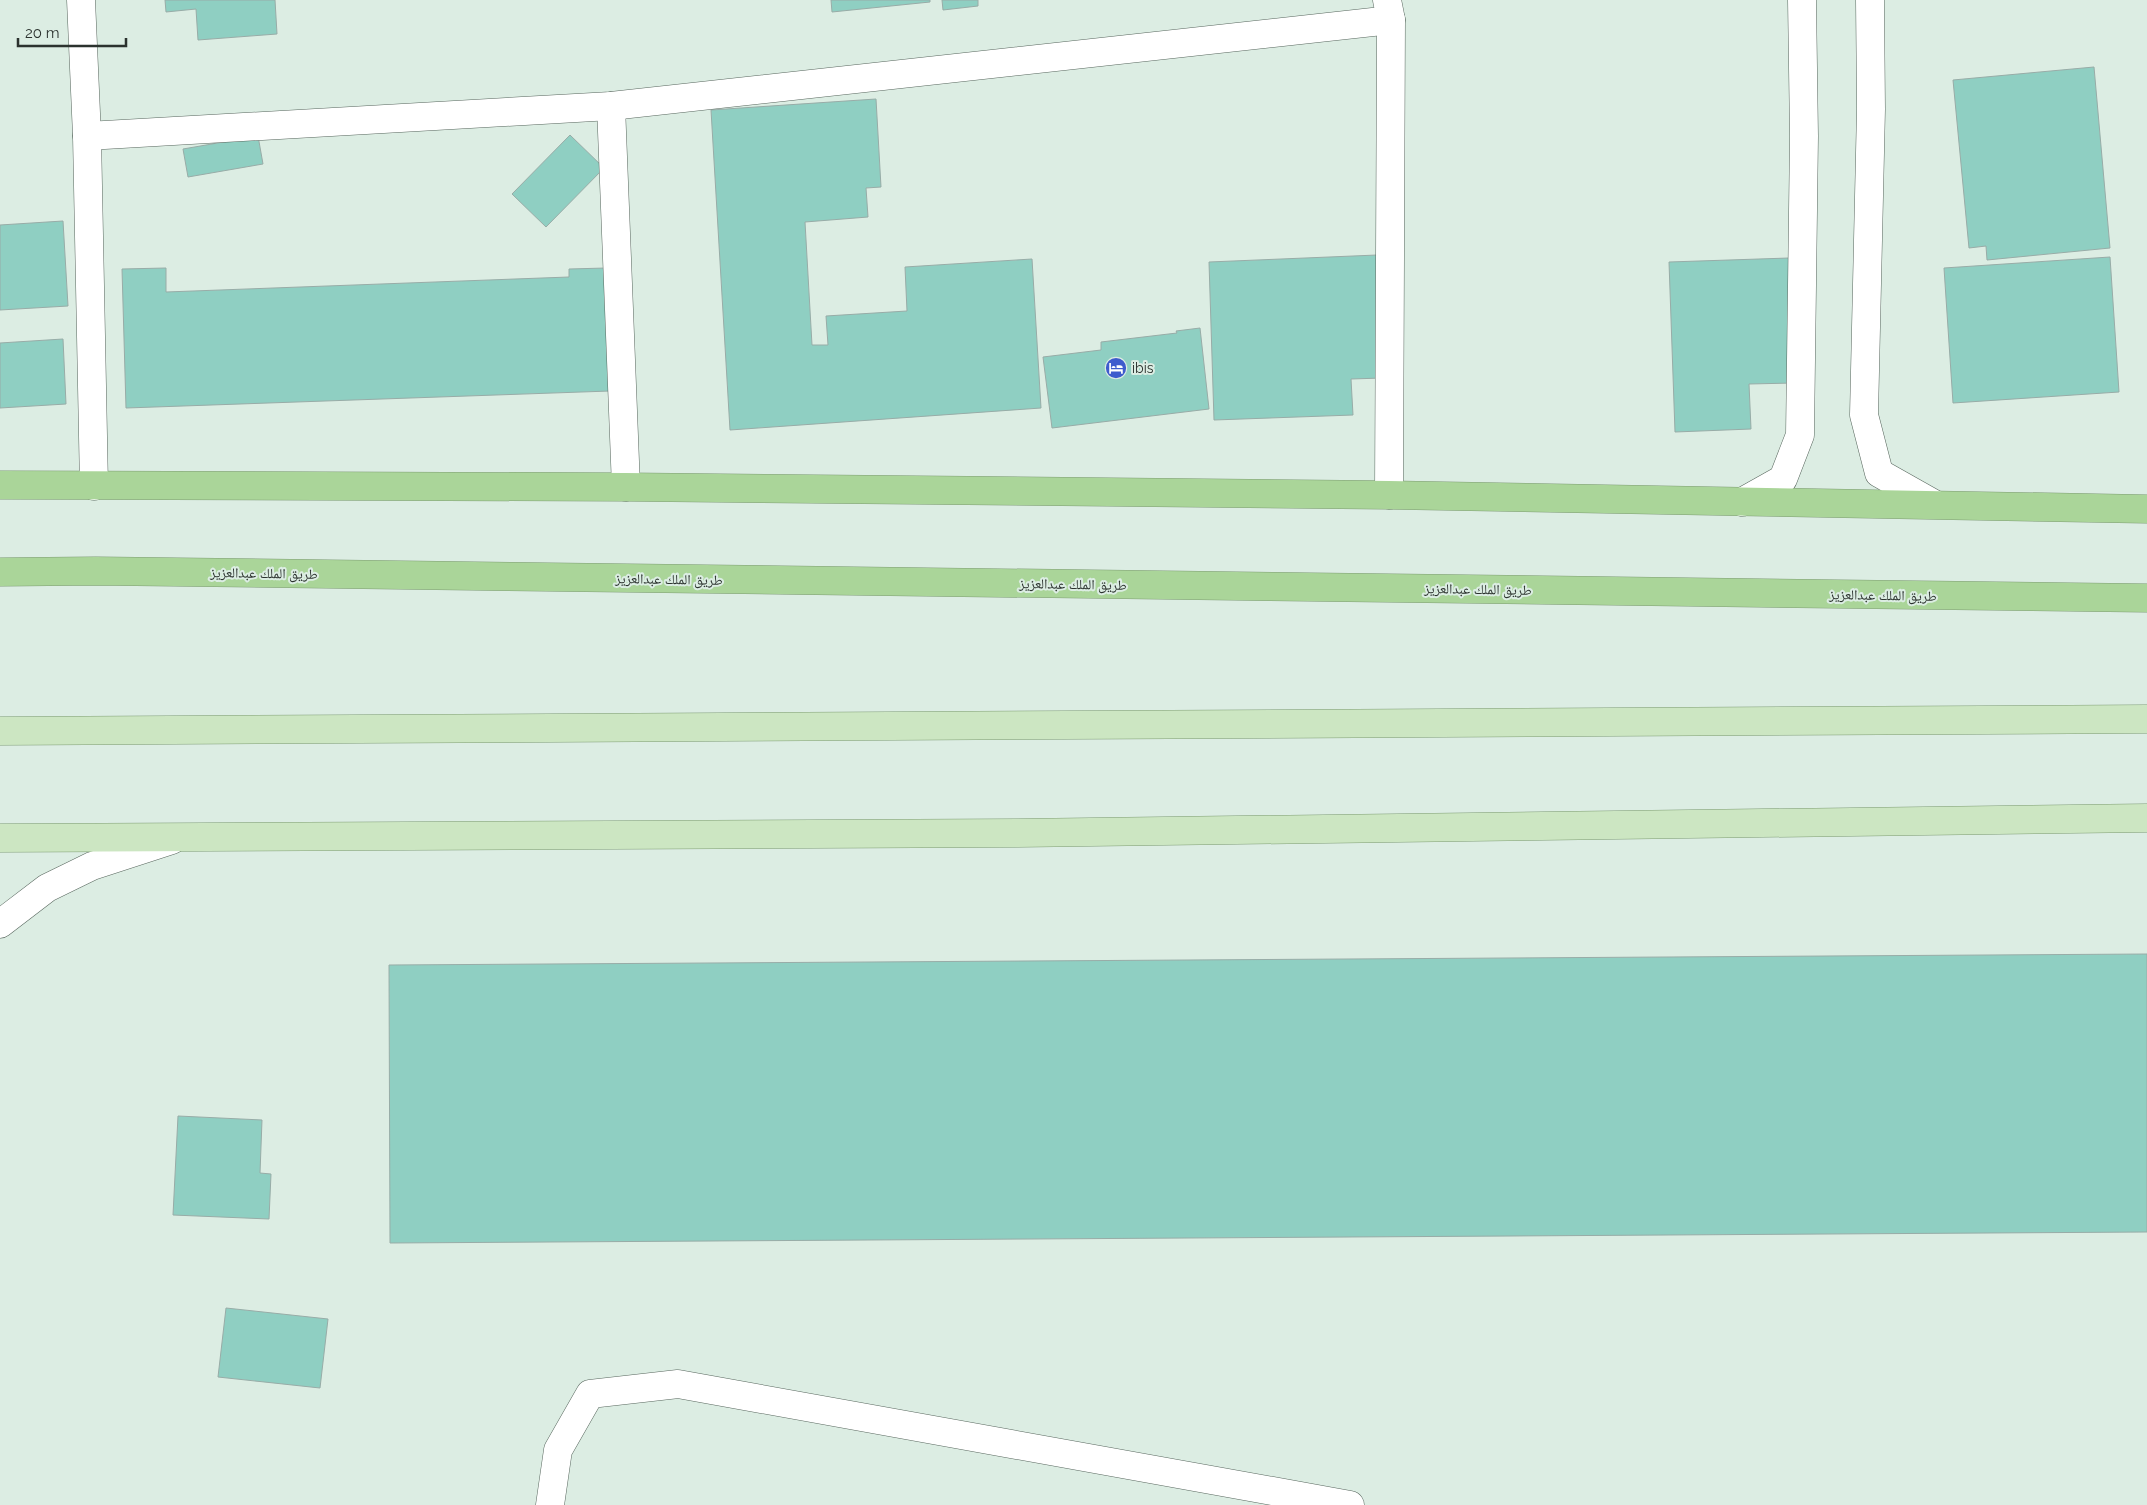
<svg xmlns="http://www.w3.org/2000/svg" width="2147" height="1505" viewBox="0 0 2147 1505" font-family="Raleway,'Noto Naskh Arabic',sans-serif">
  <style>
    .building { fill: #8fcfc2; stroke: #98aca7 }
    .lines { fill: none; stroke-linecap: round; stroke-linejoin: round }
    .minor-casing { stroke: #58675e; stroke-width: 29 }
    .major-casing { stroke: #7e9c74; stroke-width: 29 }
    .highway-casing { stroke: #7e9c74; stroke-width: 29 }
    .minor { stroke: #fff; stroke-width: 28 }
    .major { stroke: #cce6c2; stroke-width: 28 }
    .highway { stroke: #aad599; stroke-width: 28 }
    .labels { text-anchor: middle; stroke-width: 4; stroke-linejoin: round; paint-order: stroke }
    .poi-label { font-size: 14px; fill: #2b322e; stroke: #dcede3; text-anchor: start }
    .street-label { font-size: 14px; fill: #2b322e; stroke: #dcede3 }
  </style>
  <rect width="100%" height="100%" fill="#dcede3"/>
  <g class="building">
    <path d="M165 0H275L277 34 198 40 196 9 166 12Z"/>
    <path d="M831 0H930V2L832 12Z"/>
    <path d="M942 0H978V6L943 10Z"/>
    <path d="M2094 67 2110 248 1987 260 1986 246 1969 248 1953 80Z"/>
    <path d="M876 99 881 187 866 188 868 217 805 222 812 345H828L826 316 907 311 905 267 1032 259 1041 408 730 430 711 110Z"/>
    <path d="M570 135 604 168 546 227 512 194Z"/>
    <path d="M258 136 263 164 188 177 183 149Z"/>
    <path d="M63 221 68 306 0 310V225Z"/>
    <path d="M1377 255 1382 378 1351 379 1353 415 1214 420 1209 262Z"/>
    <path d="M2110 257 2119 392 1953 403 1944 268Z"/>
    <path d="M1789 258 1794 383 1749 384 1751 429 1675 432 1669 262Z"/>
    <path d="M166 268V292L569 277V269L606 268 610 391 126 408 122 269Z"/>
    <path d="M1200 328 1209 409 1052 428 1043 357 1101 350V342L1177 333 1176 331Z"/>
    <path d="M63 339 66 404 0 408V343Z"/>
    <path d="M2147 954V1232L390 1243 389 965Z"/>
    <path d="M178 1116 262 1120 260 1173 271 1174 269 1219 173 1215Z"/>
    <path d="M226 1308 328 1319 320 1388 218 1377Z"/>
  </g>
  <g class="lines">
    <g class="minor-casing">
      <g id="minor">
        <path d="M81 0 87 136 94 486"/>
        <path d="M1387 0 1391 20 1389 495"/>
        <path d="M1870 0 1871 109 1864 415 1879 473 1934 504"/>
        <path d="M611 106 626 487"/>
        <path d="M87 136 611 106 1391 20"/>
        <path d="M1742 502 1783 479 1800 435 1804 136 1802 0"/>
        <path d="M0 924 47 888 92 866 172 840"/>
        <path d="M550 1505 558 1450 590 1394 678 1384 1350 1505"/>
      </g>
    </g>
    <g class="major-casing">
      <g id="major">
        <path d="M0 731 2147 719"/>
        <path d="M0 838C716 837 1431 831 2147 818"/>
      </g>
    </g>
    <g class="highway-casing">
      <g id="highway">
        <path d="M0 485 626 487 1389 495 2147 509"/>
        <path d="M0 572 96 571 2147 598"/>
      </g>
    </g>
    <use href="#minor" class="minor"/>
    <use href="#major" class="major"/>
    <use href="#highway" class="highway"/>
  </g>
  <defs>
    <g id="hotel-disc" transform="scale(1.125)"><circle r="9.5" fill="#3e5bcd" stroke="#dcede3"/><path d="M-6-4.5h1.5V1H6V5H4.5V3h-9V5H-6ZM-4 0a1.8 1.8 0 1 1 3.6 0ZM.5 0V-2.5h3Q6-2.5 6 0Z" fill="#fff"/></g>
  </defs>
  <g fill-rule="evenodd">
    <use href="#hotel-disc" x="1116" y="368"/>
  </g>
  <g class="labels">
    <g class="poi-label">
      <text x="1132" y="373">ibis</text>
    </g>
    <g class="street-label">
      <text transform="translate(264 573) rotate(1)" y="5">طريق الملك عبدالعزيز</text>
      <text transform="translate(669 579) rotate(1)" y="5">طريق الملك عبدالعزيز</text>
      <text transform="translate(1073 584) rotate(1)" y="5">طريق الملك عبدالعزيز</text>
      <text transform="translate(1478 589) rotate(1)" y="5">طريق الملك عبدالعزيز</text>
      <text transform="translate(1883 595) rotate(1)" y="5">طريق الملك عبدالعزيز</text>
    </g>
  </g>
  <path d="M18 38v8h108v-8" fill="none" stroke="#2b322e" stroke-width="2.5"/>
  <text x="25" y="38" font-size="15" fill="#2b322e" stroke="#dcede3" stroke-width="4" paint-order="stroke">20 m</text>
</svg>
